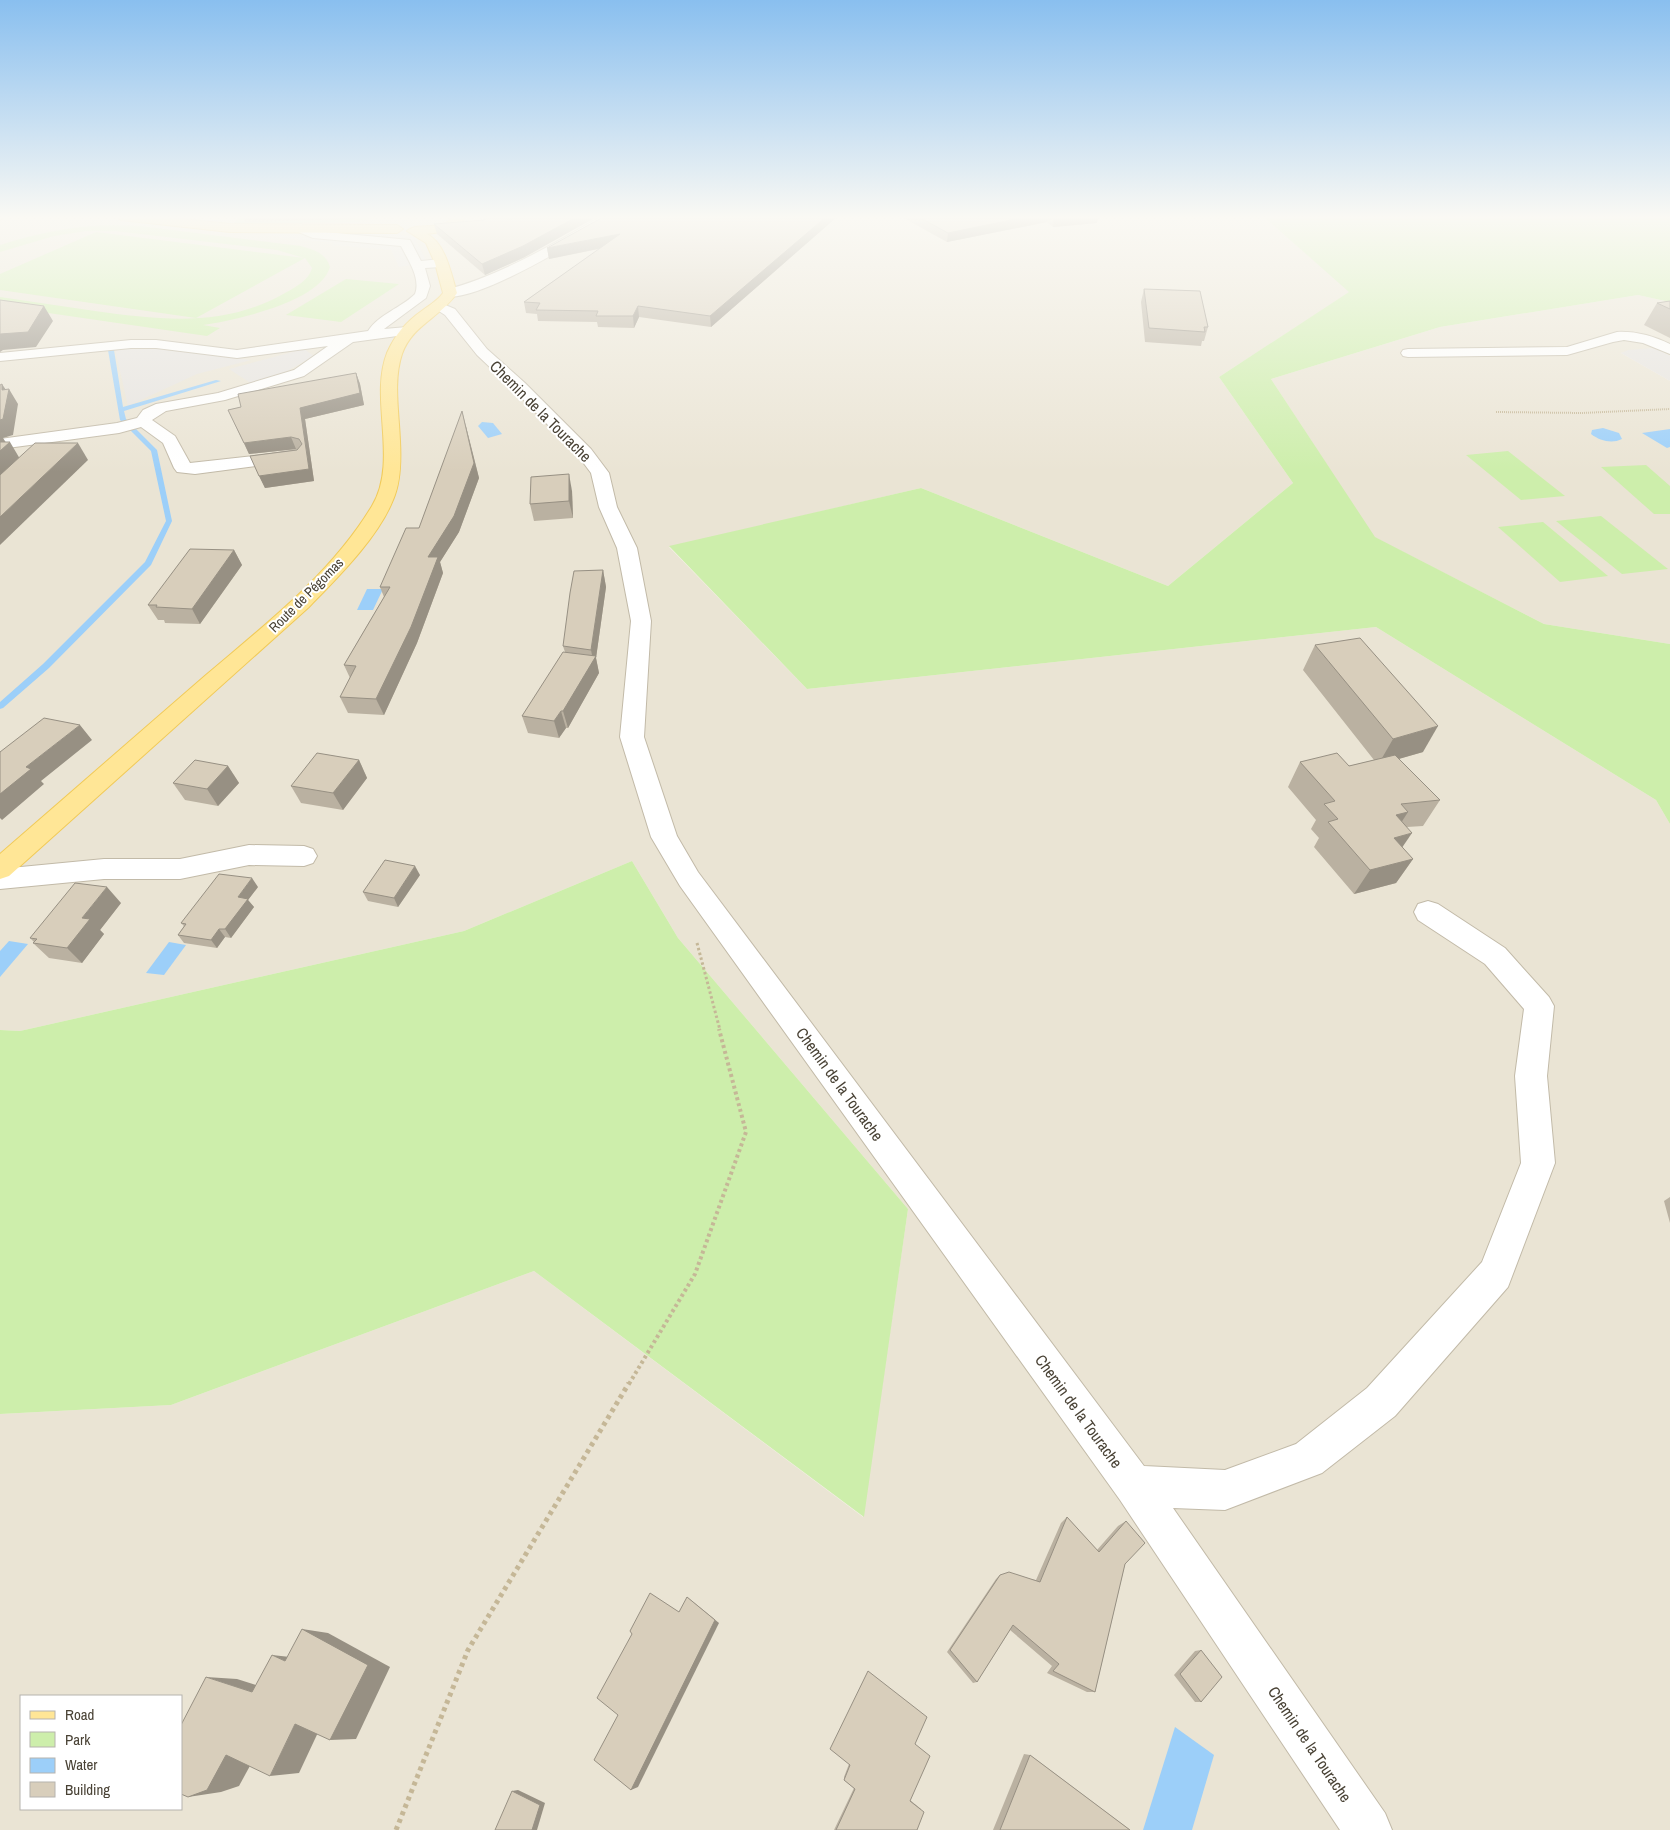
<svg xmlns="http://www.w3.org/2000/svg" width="1670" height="1830" viewBox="0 0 1670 1830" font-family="'Archivo Narrow',sans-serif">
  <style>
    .residential { fill: #eae4d4; fill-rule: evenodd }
    .green { fill: #cdeeab }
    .parking { fill: #e6e3df }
    .water { fill: #9ccff9 }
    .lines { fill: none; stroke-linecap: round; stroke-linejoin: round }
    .stream { fill: #9ccff9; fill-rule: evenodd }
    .minor-casing { stroke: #c2baa8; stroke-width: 2 }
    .major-casing { stroke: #f1ca58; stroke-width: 2 }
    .path-far3 { stroke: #c5b797; stroke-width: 2; stroke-dasharray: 1 1; stroke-linecap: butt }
    .path-far2 { stroke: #c5b797; stroke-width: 3; stroke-dasharray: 2.5 2.5; stroke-linecap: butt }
    .path-far1 { stroke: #c5b797; stroke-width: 4; stroke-dasharray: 3 3; stroke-linecap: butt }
    .path { stroke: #c5b797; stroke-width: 5; stroke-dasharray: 4 4; stroke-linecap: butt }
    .minor { fill: #fff; fill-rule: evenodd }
    .major { fill: #ffe696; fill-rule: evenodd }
    .wall { fill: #bab1a1 }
    .shaded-wall { fill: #979083 }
    .building { fill: #d8cebb; stroke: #979083 }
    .labels { text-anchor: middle; stroke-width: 4; stroke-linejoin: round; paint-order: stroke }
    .far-street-label { font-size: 14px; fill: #494235; stroke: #fff }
    .street-label { font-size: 16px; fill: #494235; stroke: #fff }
  </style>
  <rect width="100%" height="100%" fill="#f5f1e7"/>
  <g class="residential">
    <path d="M0 216H1263L1350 292 1219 377 1293 483 1168 586 921 488 669 547 807 689 1376 627 1656 800 1670 824V1830H0V1414L171 1405 534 1271 863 1517 908 1209 678 938 632 861 464 931 20 1031 0 1030ZM21 1696H181V1809H21Z"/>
    <path d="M1638 295 1670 302V356L1654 348 1621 353 1670 381V644L1544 624 1374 537 1271 379 1440 327Z"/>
  </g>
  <g class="green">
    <path d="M240 216H381L357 222 233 224Z"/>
    <path d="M1263 216H1670V302L1638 295 1440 327 1271 379 1375 537 1544 624 1670 644V824L1656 800 1376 627 807 689 669 546 921 488 1168 586 1293 483 1219 377 1349 292Z"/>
    <path d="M112 225 140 226 301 246C314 250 326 253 330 267 320 302 236 320 203 325L220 328 207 336 0 306V297C32 302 63 306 95 311 161 320 224 328 285 293 296 287 309 280 312 268L305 258 196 318 0 290V274L96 232 304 258 277 250 115 231H86L54 236 0 252V245C37 233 73 226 112 225Z"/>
    <path d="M346 279 399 284 341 322 286 315Z"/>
    <path d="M1508 451 1565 496 1521 500 1466 455Z"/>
    <path d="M1646 465 1670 486V514H1654L1601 467Z"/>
    <path d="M1601 516 1668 569 1622 574 1556 521Z"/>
    <path d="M1543 522 1608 576 1560 582 1498 527Z"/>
    <path d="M632 861 678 938 908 1209 864 1517 534 1271 171 1405 0 1414V1030L20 1031 464 931Z"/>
  </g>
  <g class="parking">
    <path d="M254 231H353L396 234 414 237 427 262 399 267 391 250 332 245 334 243 284 238Z"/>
    <path d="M145 346 251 360 197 374 128 406 115 349Z"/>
    <path d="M1654 348 1670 356V381L1621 353 1628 350Z"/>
    <path d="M304 349 314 356 273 379 252 384 229 369Z"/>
  </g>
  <g class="water">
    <path d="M482 422 493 423 502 434 488 438 478 426Z"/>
    <path d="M1603 428 1619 433 1622 439C1612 444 1600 441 1591 434L1592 430Z"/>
    <path d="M1670 429V447L1667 448 1642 433Z"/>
    <path d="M367 589H383L373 610H357Z"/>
    <path d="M9 941 28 944 0 977V951Z"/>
    <path d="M169 942 186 945 164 975 146 973Z"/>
    <path d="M1175 1727 1214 1755 1192 1830H1143Z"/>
  </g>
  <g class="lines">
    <path class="stream" d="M111 348 114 350 123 407 216 380 221 381 124 411 126 419 157 450 172 521 151 565 49 668 3 708 0 709V702L43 664 145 562 166 521 151 451 120 420 108 350Z"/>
    <g class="minor-casing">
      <g id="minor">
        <path d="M500 216H512L513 219 542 216 548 220 542 224 509 227 505 226Z"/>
        <path d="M602 216H616C609 224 596 229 587 235 561 250 473 303 445 296L443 293 445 290C502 275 551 245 602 216Z"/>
        <path d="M300 224 315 231 410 240 421 261 441 259 447 263 441 267 425 268 430 286 426 298 384 329 407 327 412 328 414 331 412 334 353 342 304 376 225 400 166 411 152 420 175 436 190 463 289 452 295 453 298 457 295 461 195 474 177 472 174 468 163 443 141 427 119 433 0 449V439L117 423 137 418 143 410 156 404 218 393 294 370 328 346 237 358 156 348H131L0 361V353L131 340H156L237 350 368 331C379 314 401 308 415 294 421 278 408 260 401 246L313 238 296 231 294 228Z"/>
        <path d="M438 302 455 309 487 349 525 383 591 449 609 473 617 507 637 548 651 621 644 737 677 836 698 872 1144 1466 1225 1470 1296 1444 1367 1388 1482 1262 1521 1163 1515 1076 1524 1009 1485 964 1418 920 1414 912 1418 904 1428 901 1438 904 1505 948 1549 997 1554 1006 1547 1076 1555 1163 1508 1287 1395 1416 1322 1473 1225 1510 1173 1508 1385 1813 1392 1830H1340L1120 1500 680 886 651 837 620 737 631 621 617 548 599 507 591 473 579 457 513 389 477 355 445 315 431 306 433 303Z"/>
        <path d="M1617 332C1635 331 1653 336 1670 344V354L1643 343 1624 340 1613 342 1567 355 1408 357 1403 356 1401 353 1403 350 1408 349 1567 347Z"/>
        <path d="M249 845 304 846 313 849 317 856 313 863 304 866 249 865 180 879H104L0 889V869L104 859H180Z"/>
      </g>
    </g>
    <g class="major-casing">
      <g id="major">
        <path d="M0 216H7L0 220Z"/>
        <path d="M115 216H153L230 224 397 225 403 229 397 233 230 232 121 220Z"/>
        <path d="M454 216H466C458 230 443 232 427 234 446 244 451 274 457 293 441 317 412 325 402 354 393 381 399 413 400 441 401 460 401 482 393 500 378 538 337 578 309 607L9 876 0 879V854C69 794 137 735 206 675 266 624 331 574 372 506 399 461 369 399 387 353 395 334 407 321 423 310 430 305 438 300 443 293L435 263 426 243 407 231C418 221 442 233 454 216Z"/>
      </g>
    </g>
    <path class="path-far3" d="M1496 412 1582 413 1670 409"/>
    <path class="path-far2" d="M697 943 720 1030"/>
    <path class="path-far1" d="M629 1384 695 1274 746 1132 719 1029"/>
    <path class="path" d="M396 1830 468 1650 629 1383"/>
    <use href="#minor" class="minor"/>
    <use href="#major" class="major"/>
  </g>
  <g class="wall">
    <path d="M243 216H356L355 219 245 222Z"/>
    <path d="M838 216 711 327 639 317 634 328 598 327 597 322 538 321 537 314 526 313 524 302 599 249 549 259 547 248Z"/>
    <path d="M900 216H1098L1097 223 1053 227 1047 222 947 242Z"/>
    <path d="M485 220 525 257 485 275 437 234 434 224Z"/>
    <path d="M1144 289 1208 327 1204 341H1202L1201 346 1145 342 1141 302Z"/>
    <path d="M1670 301V338L1644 325 1657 303Z"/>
    <path d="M356 373 360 384 364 405 305 419 314 481 265 488 250 456 298 449 249 454 228 410 241 407Z"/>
    <path d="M466 426 479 478 459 532 440 562 443 573 417 643 384 715 348 713 340 697 350 678 344 665 384 597 380 587 419 528Z"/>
    <path d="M572 491 573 518 534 521 530 504Z"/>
    <path d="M234 550 242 565 200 624 165 623 164 620H158L148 605Z"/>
    <path d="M603 570 606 587 596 658 599 673 568 728H566L559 738 528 733 522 716 565 652 563 646Z"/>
    <path d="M1315 645 1423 752 1398 759 1440 800 1423 826 1407 827 1402 847 1413 859 1396 883 1354 894 1314 847 1319 838 1311 829 1316 820 1288 787 1300 762 1349 766 1374 760 1303 670Z"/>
    <path d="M359 760 367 778 343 810 301 803 291 786Z"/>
    <path d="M228 766 239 783 218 806 185 800 173 783Z"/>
    <path d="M420 875 398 907 368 901 363 892Z"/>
    <path d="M258 887 248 900 254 907 231 938 225 937 217 948 184 943 178 935 184 926 181 923Z"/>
    <path d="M121 903 100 930 104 934 82 963 49 958 33 943 34 942 30 938Z"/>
    <path d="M1670 1197V1223L1664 1201Z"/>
    <path d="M1067 1517 1097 1550 1118 1526 1126 1521 1125 1564 1095 1692H1087L1047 1673 1052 1666 1010 1630 977 1682 973 1683 947 1652 996 1579 1000 1575 1036 1580 1061 1523Z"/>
    <path d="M1201 1650V1702H1195L1174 1675 1195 1651Z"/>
    <path d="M915 1744 910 1800 921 1809 917 1830H834L854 1788 844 1780V1777L849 1764Z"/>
    <path d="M1024 1754 1030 1755 1130 1830H993Z"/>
  </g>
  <g class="shaded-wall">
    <path d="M578 216H598L525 257 485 275 482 264Z"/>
    <path d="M827 216H838L711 327 710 316Z"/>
    <path d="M1030 216H1048L1047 222 947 242 948 233Z"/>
    <path d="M1071 216H1098L1097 223 1053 227 1054 217Z"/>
    <path d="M620 234 621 244 549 259 547 248Z"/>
    <path d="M44 306 53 321 36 347 3 350 0 352V334Z"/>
    <path d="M638 306 639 317 634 328 633 316Z"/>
    <path d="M356 373 360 384 364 405 305 419 314 481 265 488 259 476 309 469 300 408Z"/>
    <path d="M2 384 8 393 9 389 18 404 13 435 3 438 7 444 10 442 20 459 0 477V420Z"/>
    <path d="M462 411 479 478 459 532 440 562 443 573 417 643 384 715 376 699Z"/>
    <path d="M291 437 296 449 249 454 244 443Z"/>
    <path d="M78 443 88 460 0 545V517Z"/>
    <path d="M569 474 572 491 573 518 569 501Z"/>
    <path d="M234 550 242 565 200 624 192 609Z"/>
    <path d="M603 570 606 587 596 658 599 673 568 728 563 711 593 660 591 650Z"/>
    <path d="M561 711 566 728 559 738 554 721Z"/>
    <path d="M80 725 92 740 41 781 44 784 2 820 0 818V794L26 767Z"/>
    <path d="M1438 726 1423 752 1378 765 1393 739Z"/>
    <path d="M359 760 367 778 343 810 333 793Z"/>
    <path d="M228 766 239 783 218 806 207 789Z"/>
    <path d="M1408 812 1392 837 1396 815Z"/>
    <path d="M1412 833 1395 858 1394 838Z"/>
    <path d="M1413 859 1396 883 1354 894 1370 870Z"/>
    <path d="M415 866 420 875 398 907 394 898Z"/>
    <path d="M252 878 258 887 248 900 254 907 231 938 225 929 238 897Z"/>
    <path d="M107 887 121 903 100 930 104 934 82 963 67 948 82 918Z"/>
    <path d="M219 929 225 937 217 948 211 940Z"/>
    <path d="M687 1597 719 1623 638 1787 631 1790Z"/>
    <path d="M302 1629 328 1633 390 1667 356 1739 330 1740Z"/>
    <path d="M272 1655 299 1658 285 1661Z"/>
    <path d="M206 1677 237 1679 281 1693 252 1692Z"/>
    <path d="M295 1724H322L299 1773 270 1776Z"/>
    <path d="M257 1753 239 1786 221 1792 188 1797 226 1755Z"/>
    <path d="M518 1790 545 1803 537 1830H532L512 1791Z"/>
  </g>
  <g class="building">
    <path d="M486 216H501L507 219 537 216H578L523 246 482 264 434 224 485 220Z"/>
    <path d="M605 216H827L710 316 638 306 633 316H596L598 311 536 310 540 303 524 302 620 234 547 248Z"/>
    <path d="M917 216H1030L948 233Z"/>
    <path d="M1052 216H1071L1054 217Z"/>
    <path d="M1144 289 1200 291 1208 327H1204L1205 332 1149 328Z"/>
    <path d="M0 300 44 306 28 332 0 334Z"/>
    <path d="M1670 301V309L1657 303Z"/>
    <path d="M356 373 360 393 300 408 309 469 259 476 250 456 297 450 302 444 299 439 291 437 244 443 228 410 241 407 238 394Z"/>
    <path d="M2 384V390L9 389 3 419 0 420V385Z"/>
    <path d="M462 411 474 463 454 516 428 557H438L411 627 376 699 340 697 356 666 344 665 390 587H380L406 528H419Z"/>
    <path d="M0 442H10L0 451Z"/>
    <path d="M35 443H78L0 517V475Z"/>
    <path d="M569 474V501L530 504 531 477Z"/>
    <path d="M190 549 234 550 192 609 156 607 157 605H148Z"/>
    <path d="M603 570 591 650 563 646 570 593 574 571Z"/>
    <path d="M1360 638 1438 726 1393 739 1315 645Z"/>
    <path d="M563 652 596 656 563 711H561L554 721 522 716Z"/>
    <path d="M44 718 80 725 26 767 31 769 0 794V752Z"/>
    <path d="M317 753 359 760 333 793 291 786Z"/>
    <path d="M1337 753 1349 766 1395 755 1440 800 1401 804 1408 812 1396 815 1412 833 1394 838 1413 859 1370 870 1328 822 1338 819 1324 804 1335 801 1300 762Z"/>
    <path d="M195 760 228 766 207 789 173 783Z"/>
    <path d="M385 860 415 866 394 898 363 892Z"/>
    <path d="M219 874 252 878 238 897 248 899 225 929H219L211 940 178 935 186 924 181 923Z"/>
    <path d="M75 883 107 887 82 918 90 919 67 948 33 943 37 939 30 938Z"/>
    <path d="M1067 1517 1099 1552 1126 1521 1145 1543 1125 1564 1095 1692 1053 1671 1059 1664 1013 1625 977 1682 950 1650 1000 1575 1009 1572 1040 1582Z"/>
    <path d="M650 1593 679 1612 687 1597 715 1620 631 1790 594 1760 618 1715 597 1698 632 1634 630 1631Z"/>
    <path d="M302 1629 368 1665 330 1740 295 1724 270 1776 226 1755 207 1790 188 1797 181 1794V1725L206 1677 252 1692 272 1655 285 1661Z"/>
    <path d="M1201 1650 1222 1677 1201 1702 1180 1674Z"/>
    <path d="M868 1671 927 1717 915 1744 930 1756 910 1801 924 1812 917 1830H836L855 1789 844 1780 850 1765 830 1749Z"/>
    <path d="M1030 1755 1130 1830H1000Z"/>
    <path d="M512 1791 540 1805 532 1830H495Z"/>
  </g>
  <linearGradient id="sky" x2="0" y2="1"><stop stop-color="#89bfef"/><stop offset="0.46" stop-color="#faf9f4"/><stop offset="1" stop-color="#faf9f4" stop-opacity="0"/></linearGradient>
  <rect width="1670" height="472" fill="url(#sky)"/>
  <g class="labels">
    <g class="far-street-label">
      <text transform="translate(306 595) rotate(-45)" y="5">Route de Pégomas</text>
    </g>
    <g class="street-label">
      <text transform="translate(541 411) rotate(45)" y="6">Chemin de la Tourache</text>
      <text transform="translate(840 1084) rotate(54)" y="6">Chemin de la Tourache</text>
      <text transform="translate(1079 1411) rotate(54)" y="6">Chemin de la Tourache</text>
      <text transform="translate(1310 1744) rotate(56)" y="6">Chemin de la Tourache</text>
    </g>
  </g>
  <rect x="20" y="1695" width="162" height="115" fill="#ffffff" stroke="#b6b3ae"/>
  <rect x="30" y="1711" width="25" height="8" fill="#ffe696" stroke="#b6b3ae"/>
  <text x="65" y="1720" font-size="15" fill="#494235">Road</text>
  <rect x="30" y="1732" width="25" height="15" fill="#cdeeab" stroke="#b6b3ae"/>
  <text x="65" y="1745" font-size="15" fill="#494235">Park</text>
  <rect x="30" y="1758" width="25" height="15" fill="#9ccff9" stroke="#b6b3ae"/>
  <text x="65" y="1770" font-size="15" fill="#494235">Water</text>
  <rect x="30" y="1782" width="25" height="15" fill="#d8cebb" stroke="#b6b3ae"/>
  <text x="65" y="1795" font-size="15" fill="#494235">Building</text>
</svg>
